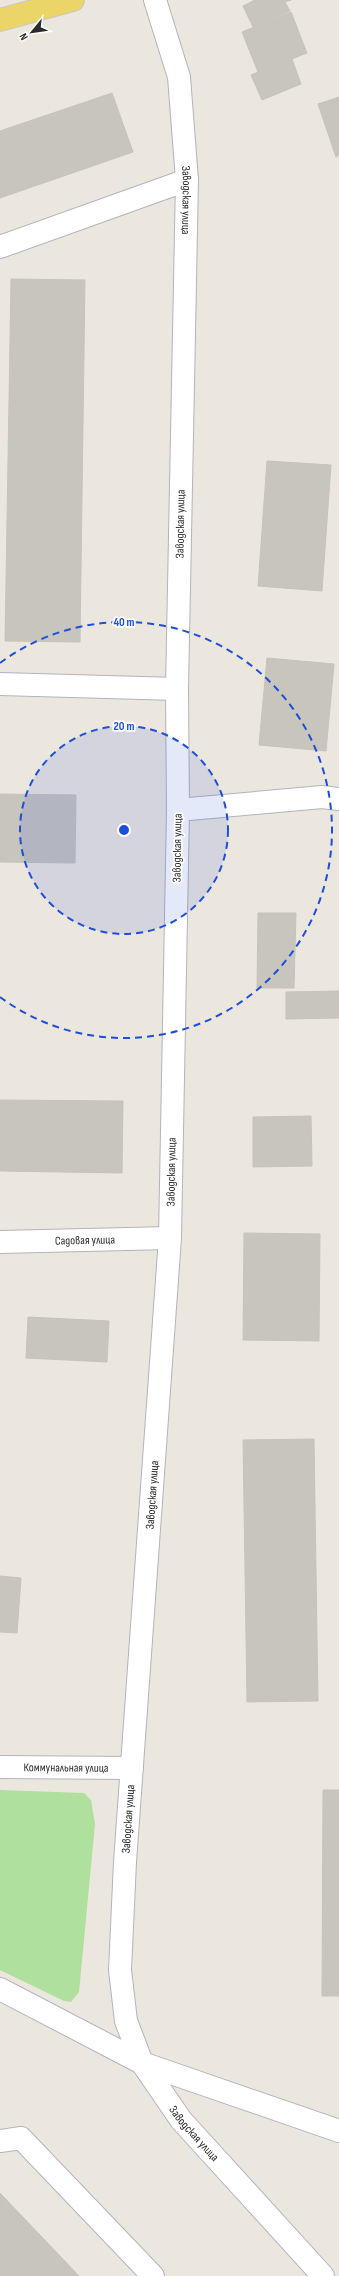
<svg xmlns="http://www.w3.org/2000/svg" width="339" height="2276" viewBox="0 0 339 2276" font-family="'Sofia Sans Condensed',sans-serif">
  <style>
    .green { fill: #afe09e }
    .building { fill: #c8c5bd; stroke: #c8c3b8 }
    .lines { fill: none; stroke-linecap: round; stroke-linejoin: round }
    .minor-casing { stroke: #b2b3be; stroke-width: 24 }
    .major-casing { stroke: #c8c8c8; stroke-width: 24 }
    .minor { stroke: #fff; stroke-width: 22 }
    .major { stroke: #ead566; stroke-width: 22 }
    .ring { fill: none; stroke: #1d4ed8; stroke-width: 2; stroke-dasharray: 7 5 }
    .labels { text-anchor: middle; stroke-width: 3.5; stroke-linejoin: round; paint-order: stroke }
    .street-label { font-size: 12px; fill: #2b2b2b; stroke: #fff }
    .centre { fill: #1d4ed8; stroke: #fff; stroke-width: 2 }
    .ring-label { font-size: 12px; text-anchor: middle; font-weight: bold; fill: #1d4ed8; stroke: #fff; stroke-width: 3.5; stroke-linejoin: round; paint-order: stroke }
  </style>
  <rect width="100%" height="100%" fill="#ece7de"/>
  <path class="green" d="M0 1790 84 1793 91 1800 95 1824 79 1992 71 2002 64 2001 0 1970Z"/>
  <g class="building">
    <path d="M255 0H291L285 2 290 11 253 27 243 6Z"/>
    <path d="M291 12 307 53 292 59 301 84 262 100 251 75 258 72 242 32Z"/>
    <path d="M112 93 133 152 0 198V131Z"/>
    <path d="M339 97V155L336 157 318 104Z"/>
    <path d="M11 279 85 280 80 642 5 641Z"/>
    <path d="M267 461 331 465 322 591 258 586Z"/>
    <path d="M267 658 334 664 326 751 259 745Z"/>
    <path d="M0 794 76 795 75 863 0 862Z"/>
    <path d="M258 913H296L294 988H257Z"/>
    <path d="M339 991V1018L286 1019V992Z"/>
    <path d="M0 1100 123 1101 122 1173 0 1171Z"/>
    <path d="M311 1116 312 1166 253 1167V1117Z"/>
    <path d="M244 1233 320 1234 319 1341 243 1340Z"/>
    <path d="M28 1317 109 1321 107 1362 26 1358Z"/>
    <path d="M314 1439 318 1701 247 1702 243 1440Z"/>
    <path d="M0 1576 21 1578 17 1633 0 1632Z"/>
    <path d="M323 1790H339V1996H322Z"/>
    <path d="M0 2193 79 2276H0Z"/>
  </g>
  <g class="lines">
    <g class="minor-casing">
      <g id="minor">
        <path id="s1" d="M155 0 179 77 187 180 177 689 178 810 170 1238 125 1862 120 1970 126 2021 142 2063 181 2120 323 2276"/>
        <path d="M0 247 187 180"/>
        <path d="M0 684 177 689"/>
        <path d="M178 810 322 797 339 799"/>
        <path id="s2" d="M0 1242 170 1238"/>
        <path id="s3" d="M0 1767 132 1768"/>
        <path d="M0 1989 142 2063 339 2131"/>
        <path d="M0 2141 21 2138 153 2276"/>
      </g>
    </g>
    <g class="major-casing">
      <path id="major" d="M0 20 73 0"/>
    </g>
    <use href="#minor" class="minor"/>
    <use href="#major" class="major"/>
  </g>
  <circle cx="124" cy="830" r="104" fill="#1d4ed8" fill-opacity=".12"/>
  <g class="ring">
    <circle cx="124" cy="830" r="104"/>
    <path d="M0 663A208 208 0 1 1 0 997"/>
  </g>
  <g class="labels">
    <g class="street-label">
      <text dy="4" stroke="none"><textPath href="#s1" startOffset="204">Заводская улица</textPath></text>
      <text transform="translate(180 524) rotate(-89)" y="4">Заводская улица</text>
      <text transform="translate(177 848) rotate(-89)" y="4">Заводская улица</text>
      <text transform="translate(171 1172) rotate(-89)" y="4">Заводская улица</text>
      <text dy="4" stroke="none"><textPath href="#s2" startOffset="85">Садовая улица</textPath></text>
      <text transform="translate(152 1495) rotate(-86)" y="4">Заводская улица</text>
      <text dy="4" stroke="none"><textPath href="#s3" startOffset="66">Коммунальная улица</textPath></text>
      <text transform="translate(128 1819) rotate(-86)" y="4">Заводская улица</text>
      <text dy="4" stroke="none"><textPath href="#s1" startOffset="2160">Заводская улица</textPath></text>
    </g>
  </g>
  <circle cx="124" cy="830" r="6" class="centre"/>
  <g class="ring-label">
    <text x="124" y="626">40 m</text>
    <text x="124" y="730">20 m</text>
  </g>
  <g transform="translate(32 32) rotate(241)" stroke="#ffffff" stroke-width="3" paint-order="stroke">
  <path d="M0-3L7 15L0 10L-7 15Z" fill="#2b2b2b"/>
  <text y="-6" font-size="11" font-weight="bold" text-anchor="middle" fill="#2b2b2b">N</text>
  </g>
</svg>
